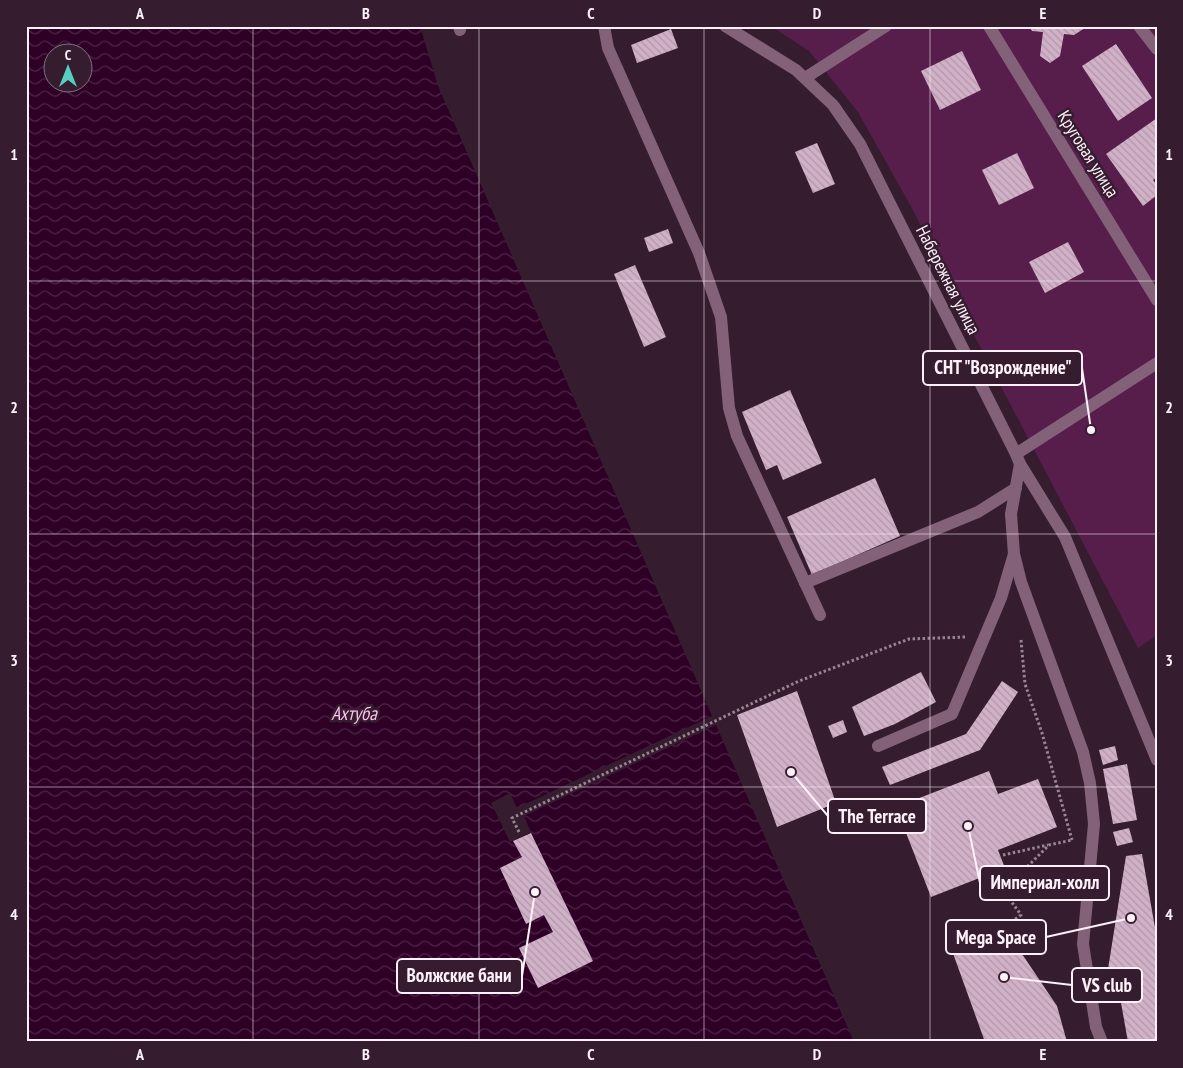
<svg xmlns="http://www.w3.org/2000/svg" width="1183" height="1068" viewBox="0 0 1183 1068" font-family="'PT Sans Narrow',sans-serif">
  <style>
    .green { fill: #571e4c }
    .water { fill: url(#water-waves); fill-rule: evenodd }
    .pier { fill: #351d2f }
    .building { fill: url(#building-back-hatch) }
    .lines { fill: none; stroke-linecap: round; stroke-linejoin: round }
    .path { stroke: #978592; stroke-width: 3; stroke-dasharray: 2.5 2.5; stroke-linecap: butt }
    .service { stroke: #826179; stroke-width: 12 }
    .minor { stroke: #826179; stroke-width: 12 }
    .grid { fill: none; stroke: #fdf0f9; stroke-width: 1; stroke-opacity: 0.55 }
    .labels { text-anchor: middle; stroke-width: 5; stroke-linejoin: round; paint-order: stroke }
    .street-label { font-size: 18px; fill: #fdf0f9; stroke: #351d2f }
    .water-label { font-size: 19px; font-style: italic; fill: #fdbfec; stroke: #351d2f }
    .leader { fill: none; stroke: #fdf0f9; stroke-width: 2 }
    .callout-dot { fill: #fdf0f9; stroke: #351d2f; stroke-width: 2 }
    .callout { fill: #351d2f; stroke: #fdf0f9; stroke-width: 2 }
    .callout-label { font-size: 19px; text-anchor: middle; font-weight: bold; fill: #fdf0f9 }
    .neatline { fill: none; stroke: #fdf0f9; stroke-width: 2 }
    .grid-label { font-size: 16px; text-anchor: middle; font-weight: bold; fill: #fdf0f9 }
  </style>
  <defs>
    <pattern id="water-waves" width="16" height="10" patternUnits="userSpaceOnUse" patternTransform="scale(1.25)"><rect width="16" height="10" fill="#2e0026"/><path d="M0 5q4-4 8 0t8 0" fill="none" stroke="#4d2646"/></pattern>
    <pattern id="building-back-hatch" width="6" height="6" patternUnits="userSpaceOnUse" patternTransform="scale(1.25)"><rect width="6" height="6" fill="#d1b1c8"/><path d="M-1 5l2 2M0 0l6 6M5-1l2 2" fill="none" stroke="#b097a9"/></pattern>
  </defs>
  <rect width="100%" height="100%" fill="#351d2f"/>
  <path class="green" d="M771 26H1157V635L1138 648 962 312 913 210 858 112 809 51Z"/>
  <path class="water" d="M26 26H420L438 86 854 1042H26ZM52 52H82V82H52Z"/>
  <path class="pier" d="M714 715 718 724 524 816 531 832 510 842 491 803 510 793 517 808Z"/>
  <g class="building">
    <path d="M1029 26H1088L1074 35 1064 34 1060 56 1050 63 1040 56 1043 32 1032 31Z"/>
    <path d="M671 29 678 48 637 63 631 45Z"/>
    <path d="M1116 44 1152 98 1118 121 1082 66Z"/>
    <path d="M962 51 981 90 940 110 921 71Z"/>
    <path d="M1157 118V177L1153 180 1157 185V195L1143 206 1106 154Z"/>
    <path d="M817 143 835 184 813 193 795 152Z"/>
    <path d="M1017 153 1034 188 999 205 982 170Z"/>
    <path d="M668 229 673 243 649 252 644 238Z"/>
    <path d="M1068 242 1084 272 1045 293 1029 262Z"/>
    <path d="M635 265 666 337 644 347 614 274Z"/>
    <path d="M790 390 822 463 783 480 777 465 766 470 742 412Z"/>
    <path d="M875 478 900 536 812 575 787 517Z"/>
    <path d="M921 672 936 702 895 724 864 736 852 707Z"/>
    <path d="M1002 681 1018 692 980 750 890 785 882 767 966 734Z"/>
    <path d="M797 691 836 803 777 827 737 715Z"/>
    <path d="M843 720 847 732 833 738 828 726Z"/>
    <path d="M1115 746 1118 760 1103 765 1099 750Z"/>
    <path d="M1127 764 1137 820 1113 824 1103 769Z"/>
    <path d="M989 771 998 794 1038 779 1057 827 998 850 1005 868 931 897 896 807Z"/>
    <path d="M1129 828 1133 842 1117 846 1113 832Z"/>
    <path d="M531 833 593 961 538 988 519 948 553 932 544 915 526 924 500 868 522 857 513 841Z"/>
    <path d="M1142 854 1157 939V1042H1128L1115 969H1108L1126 856Z"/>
    <path d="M1006 930 1057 1006 1067 1042H985L946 934Z"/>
  </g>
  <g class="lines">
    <g class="path">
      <path d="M1021 640 1025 684 1042 733 1072 840"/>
      <path d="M519 832 512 818 799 681 909 639 966 637"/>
      <path d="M1003 855 1048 845"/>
      <path d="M1007 925 1021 915 1001 887 1025 869 1049 845 1072 840"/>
    </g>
    <g class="service">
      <path d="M459 26 460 30"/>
      <path d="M604 26 608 48 699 253 721 317 729 408 737 436 820 615"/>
      <path d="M989 26 1157 300"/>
      <path d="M1139 26 1157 49"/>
      <path d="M805 78 886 26"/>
      <path d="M1016 454 1157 363"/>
      <path d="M1020 464 1011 514 1014 554 1021 582 1083 752 1090 783 1094 824 1083 944 1096 1027 1102 1042"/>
      <path d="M805 583 978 512 1016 488"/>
      <path d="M878 746 952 714 1001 598 1014 554"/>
    </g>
    <path class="minor" d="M725 26 796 70 833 105 860 144 1016 454 1020 464 1065 537 1157 760"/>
  </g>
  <path class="grid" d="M253 26V1042M479 26V1042M704 26V1042M930 26V1042M26 281H1157M26 534H1157M26 787H1157"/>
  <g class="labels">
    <g class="street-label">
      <text transform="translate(1088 154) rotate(58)" y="6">Круговая улица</text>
      <text transform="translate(948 280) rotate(63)" y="6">Набережная улица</text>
    </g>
    <g class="water-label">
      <text x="354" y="720">Ахтуба</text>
    </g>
  </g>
  <path class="leader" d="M1091 430L1082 368M791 772L828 816M968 826L980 883M1131 918L1046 937M535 892L522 976M1004 977L1072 985"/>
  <g class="callout-dot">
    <circle cx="1091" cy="430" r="5"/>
    <circle cx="791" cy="772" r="5"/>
    <circle cx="968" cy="826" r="5"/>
    <circle cx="1131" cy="918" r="5"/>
    <circle cx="535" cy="892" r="5"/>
    <circle cx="1004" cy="977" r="5"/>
  </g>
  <g class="callout">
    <rect x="923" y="351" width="159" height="34" rx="5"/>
    <rect x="828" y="799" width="98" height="34" rx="5"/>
    <rect x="980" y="866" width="129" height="34" rx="5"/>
    <rect x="946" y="920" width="100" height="34" rx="5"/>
    <rect x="397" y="959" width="125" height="34" rx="5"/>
    <rect x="1072" y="968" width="70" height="34" rx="5"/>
  </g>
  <g class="callout-label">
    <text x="1003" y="374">СНТ "Возрождение"</text>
    <text x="877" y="823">The Terrace</text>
    <text x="1045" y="889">Империал-холл</text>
    <text x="996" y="944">Mega Space</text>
    <text x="459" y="982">Волжские бани</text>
    <text x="1107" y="992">VS club</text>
  </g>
  <rect width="1183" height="1068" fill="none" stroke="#351d2f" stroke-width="55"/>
  <g transform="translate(68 68)"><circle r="24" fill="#351d2f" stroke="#857180"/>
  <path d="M0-4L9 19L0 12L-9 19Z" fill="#57cec2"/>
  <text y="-8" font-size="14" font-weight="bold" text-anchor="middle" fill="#fdf0f9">С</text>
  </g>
  <rect x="28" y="28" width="1128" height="1012" class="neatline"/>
  <g class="grid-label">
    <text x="140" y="19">A</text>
    <text x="366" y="19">B</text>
    <text x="591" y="19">C</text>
    <text x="817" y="19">D</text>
    <text x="1043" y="19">E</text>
    <text x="14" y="160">1</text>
    <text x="1169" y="160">1</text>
    <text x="14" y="413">2</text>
    <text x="1169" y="413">2</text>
    <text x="14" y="666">3</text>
    <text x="1169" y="666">3</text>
    <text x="14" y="920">4</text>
    <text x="1169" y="920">4</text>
    <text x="140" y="1060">A</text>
    <text x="366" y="1060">B</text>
    <text x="591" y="1060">C</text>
    <text x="817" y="1060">D</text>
    <text x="1043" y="1060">E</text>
  </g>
</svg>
